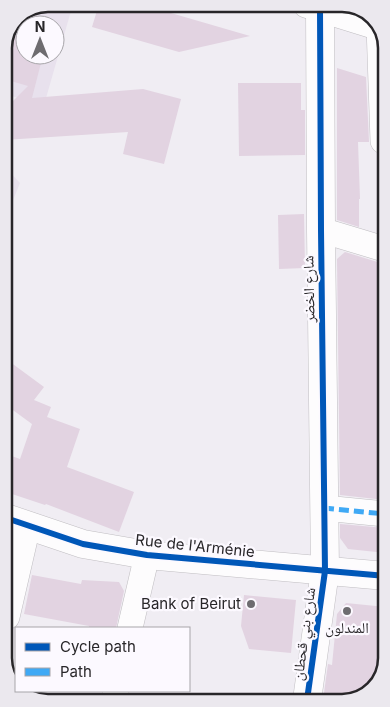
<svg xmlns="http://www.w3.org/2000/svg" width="390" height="707" viewBox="0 0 390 707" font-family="Inter,'Noto Naskh Arabic',sans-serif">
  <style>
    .built { fill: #e8e1ed; fill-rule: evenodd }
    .building { fill: #e2d3e1 }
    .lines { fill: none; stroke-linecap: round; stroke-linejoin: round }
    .street-casing { stroke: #c0bec2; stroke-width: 26 }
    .secondary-casing { stroke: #c0bec2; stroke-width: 29 }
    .highway-casing { stroke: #c0bec2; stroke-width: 29 }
    .street { stroke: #fdfcfd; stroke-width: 25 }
    .secondary { stroke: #fdfcfd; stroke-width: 28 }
    .highway { stroke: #fdfcfd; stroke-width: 28 }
    .quiet { stroke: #3fa9f5; stroke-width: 5; stroke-dasharray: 10 5; stroke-linecap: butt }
    .cycleway-casing { stroke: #fcf9ff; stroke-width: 9 }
    .cycleway { stroke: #0057b8; stroke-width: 6 }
    .poi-dot { fill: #6e6c70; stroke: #fcf9ff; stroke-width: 2 }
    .labels { text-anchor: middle; stroke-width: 4.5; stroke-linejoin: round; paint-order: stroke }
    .street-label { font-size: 15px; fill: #282629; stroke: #fcf9ff }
    .poi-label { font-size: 15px; fill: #282629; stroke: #fcf9ff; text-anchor: end }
    .rim { fill: none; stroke: #282629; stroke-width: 2.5 }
  </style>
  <rect width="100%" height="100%" fill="#f0edf3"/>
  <g class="built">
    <path d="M49 4H73L44 105 4 94V46L17 17ZM25 25H55V55H25Z"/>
    <path d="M4 166 20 183 5 220Z"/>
  </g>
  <g class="building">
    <path d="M99 4H140L250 36 179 52 92 27Z"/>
    <path d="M27 13 53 20 51 25H25V55H43L32 98 143 89 181 99 164 164 123 154 128 132 4 140V110L28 86 4 79V46L17 17Z"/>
    <path d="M337 68 366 77 369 142H358L360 199H359V227L337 220Z"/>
    <path d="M238 83H301V110H305V155L239 156Z"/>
    <path d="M304 214 305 268 279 269 278 215Z"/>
    <path d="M345 252 384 264 385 500 340 495 337 259Z"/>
    <path d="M6 359 44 387 34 400 51 407 47 417 80 429 67 467 134 492 119 532 46 504 45 505 6 492V454L20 459 32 424 6 405Z"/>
    <path d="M340 524 385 528 386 553 348 549 340 538Z"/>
    <path d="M32 575 81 584 82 580 119 582 124 591 116 628H89V626L24 614Z"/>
    <path d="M244 595 296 600 291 653 249 649 241 626Z"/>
    <path d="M346 603 386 607V661L378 683 359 700H323L328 664 332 665 337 614Z"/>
  </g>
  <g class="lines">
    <g class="street-casing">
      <g id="street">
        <path d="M379 26 383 141"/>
        <path d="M321 230 384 249"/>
        <path d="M324 508 385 514"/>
        <path d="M7 617 28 526"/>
        <path d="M130 628 147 555"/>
        <path d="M113 702 116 691"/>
      </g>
    </g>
    <g class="secondary-casing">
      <g id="secondary">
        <path d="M6 518 83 544 147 555 386 576"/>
        <path d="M307 700 325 571 321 230 320 8"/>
      </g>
    </g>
    <g class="highway-casing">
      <path id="highway" d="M307 4 378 26"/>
    </g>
    <use href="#street" class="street"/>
    <use href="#secondary" class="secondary"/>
    <use href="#highway" class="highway"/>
    <path class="quiet" d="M324 508 385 514"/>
    <g class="cycleway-casing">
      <g id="cycleway">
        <path d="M6 518 83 544 147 555 386 576"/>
        <path d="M307 700 325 571 321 230 320 8"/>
      </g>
    </g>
    <use href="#cycleway" class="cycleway"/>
  </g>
  <g class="poi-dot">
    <circle cx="251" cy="604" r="5"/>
    <circle cx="347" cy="611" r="5"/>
  </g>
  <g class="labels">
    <g class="street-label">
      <text transform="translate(309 289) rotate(-91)" y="5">شارع الخضر</text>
      <text transform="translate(195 546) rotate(6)" y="5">Rue de l'Arménie</text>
      <text transform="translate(304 634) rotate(-82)" y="5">شارع بني قحطان</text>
    </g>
    <g class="poi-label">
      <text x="241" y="609">Bank of Beirut</text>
      <text x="347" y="633" text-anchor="middle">المندلون</text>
    </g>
  </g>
  <path d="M0 0H390V707H0ZM48 12H342A36 36 0 0 1 378 48V658A36 36 0 0 1 342 694H48A36 36 0 0 1 12 658V48A36 36 0 0 1 48 12Z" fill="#ebe8ee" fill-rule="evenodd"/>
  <path class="rim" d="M48 12H342A36 36 0 0 1 378 48V658A36 36 0 0 1 342 694H48A36 36 0 0 1 12 658V48A36 36 0 0 1 48 12Z"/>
  <rect x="15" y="627" width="175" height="65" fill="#fcf9ff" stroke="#a7a5a9"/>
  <rect x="25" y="643" width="25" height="8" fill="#0057b8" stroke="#a7a5a9"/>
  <text x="60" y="652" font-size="15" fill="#282629">Cycle path</text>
  <rect x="25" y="668" width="25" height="8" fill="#3fa9f5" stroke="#a7a5a9"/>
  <text x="60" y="677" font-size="15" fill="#282629">Path</text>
  <g transform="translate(40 40)"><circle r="24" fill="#fcf9ff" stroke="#a7a5a9"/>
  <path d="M0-4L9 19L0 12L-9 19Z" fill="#6e6c70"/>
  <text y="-8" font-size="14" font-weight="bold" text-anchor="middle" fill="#282629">N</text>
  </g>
</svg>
